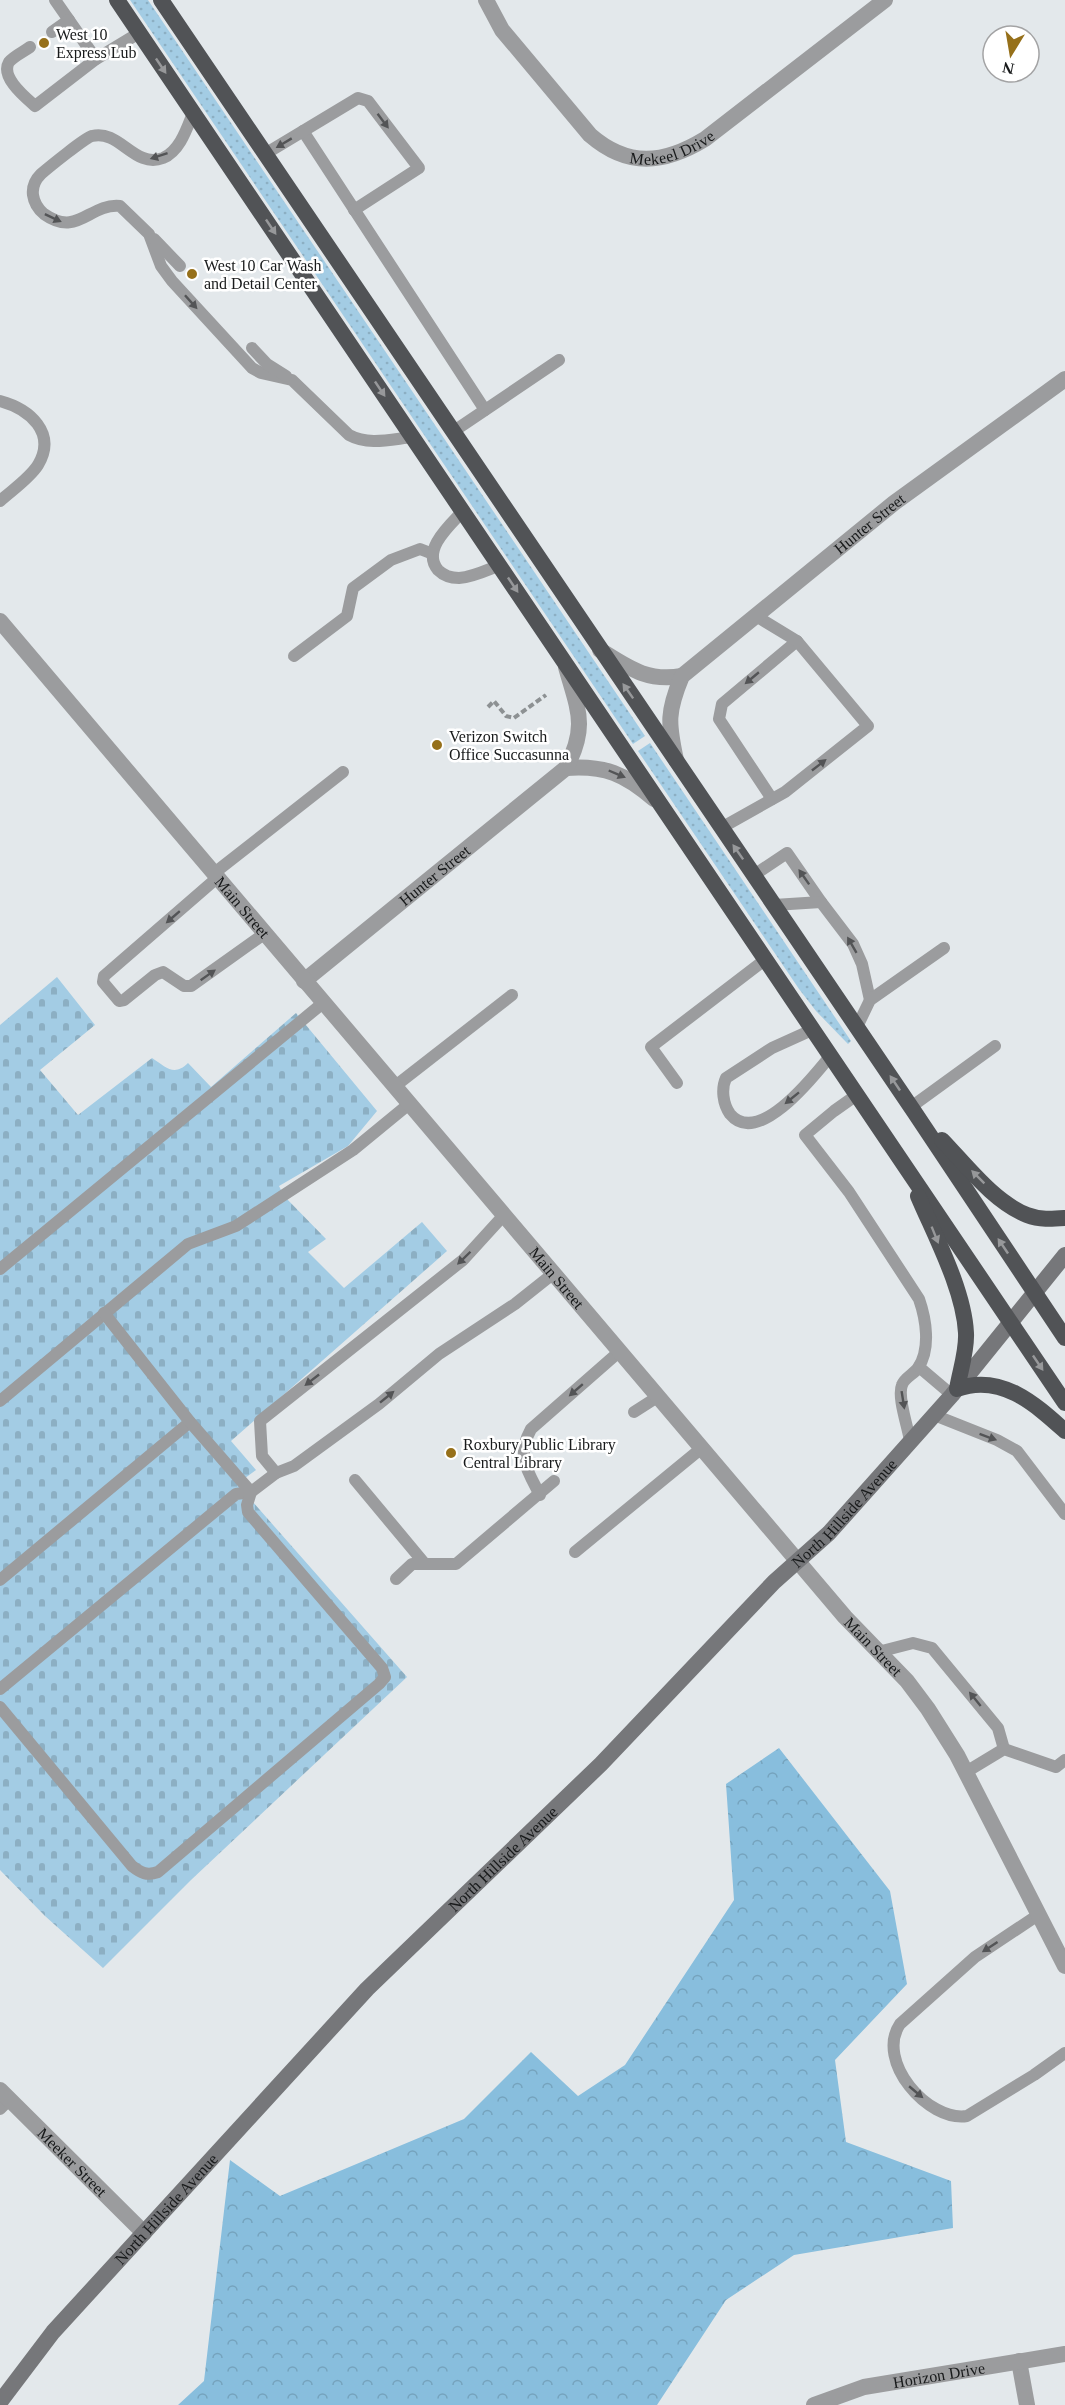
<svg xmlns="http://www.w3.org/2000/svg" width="1065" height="2405" viewBox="0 0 1065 2405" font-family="Georgia,serif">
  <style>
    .grass { fill: url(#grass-dots) }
    .forest { fill: url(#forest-crowns) }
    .cemetery { fill: url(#cemetery-stones) }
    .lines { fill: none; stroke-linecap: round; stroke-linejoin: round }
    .path { stroke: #8d9193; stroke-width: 4; stroke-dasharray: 6 3; stroke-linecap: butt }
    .service { stroke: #9b9c9e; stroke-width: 12 }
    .minor { stroke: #9b9c9e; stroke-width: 16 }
    .tertiary { stroke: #9b9c9e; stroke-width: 16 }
    .secondary { stroke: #76777a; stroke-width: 16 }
    .trunk { stroke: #515356; stroke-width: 16 }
    .oneway { fill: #97989a }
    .oneway2 { fill: #535456 }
    .poi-dot { fill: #96701a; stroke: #fff; stroke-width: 2 }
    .labels { text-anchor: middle; stroke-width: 5; stroke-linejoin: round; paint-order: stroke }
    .poi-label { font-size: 16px; fill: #181a1b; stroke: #fff; text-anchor: start }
    .street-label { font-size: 16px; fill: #181a1b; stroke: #fff }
  </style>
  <defs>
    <pattern id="grass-dots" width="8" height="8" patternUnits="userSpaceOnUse" patternTransform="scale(1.5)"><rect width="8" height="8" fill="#a3cce4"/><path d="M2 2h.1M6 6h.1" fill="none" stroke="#8cafc3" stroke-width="1.8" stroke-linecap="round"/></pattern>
    <pattern id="forest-crowns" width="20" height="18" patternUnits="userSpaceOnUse" patternTransform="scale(1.5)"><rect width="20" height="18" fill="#88bedd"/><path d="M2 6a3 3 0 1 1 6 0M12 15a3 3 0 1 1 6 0" fill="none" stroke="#75a3bd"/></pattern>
    <pattern id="cemetery-stones" width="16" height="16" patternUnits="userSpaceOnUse" patternTransform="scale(1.5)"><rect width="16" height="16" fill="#a3cce4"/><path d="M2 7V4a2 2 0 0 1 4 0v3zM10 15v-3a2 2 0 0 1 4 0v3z" fill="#8cafc3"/></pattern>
  </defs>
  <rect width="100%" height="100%" fill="#e3e8eb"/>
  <g class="grass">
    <path d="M130 0H148L645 736 633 744Z"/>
    <path d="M650 743 851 1041 848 1044 816 1011 799 989 638 751Z"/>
  </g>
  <path class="forest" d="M779 1748 890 1891 907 1984 835 2060 846 2142 951 2181 953 2228 794 2255 726 2300 657 2405H178L204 2381 230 2160 280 2196 464 2119 531 2052 578 2096 625 2065 734 1900 726 1784Z"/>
  <path class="cemetery" d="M57 977 95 1025 40 1070 78 1115 152 1058C166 1067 174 1077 188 1063L211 1087 296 1013 377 1111 348 1146 279 1186 284 1196 326 1239 308 1252 344 1288 422 1222 447 1251 231 1441 256 1470 237 1484 407 1677 191 1880 103 1968 45 1916 0 1870V1025Z"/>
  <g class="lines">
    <path class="path" d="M488 707 494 701 506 716 514 718 546 695"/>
    <g class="service">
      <path d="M55 0 96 59"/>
      <path d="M52 32 69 20"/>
      <path d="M30 47C23 52 14 56 9 62 0 77 25 97 35 106L96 59 139 33"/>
      <path d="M193 113C187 128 180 151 163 158 134 169 120 129 92 136 86 137 48 168 41 174 35 180 32 187 33 195 34 202 38 209 44 214 78 238 89 203 120 206L149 234 161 266 172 281 252 368 261 373 292 380 349 435C369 446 392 439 413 437"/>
      <path d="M303 131 485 410"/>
      <path d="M265 154 358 98 368 101 419 168 354 210"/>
      <path d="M154 239 180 266"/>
      <path d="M252 348 267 364 286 376"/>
      <path d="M0 401C30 409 57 433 38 465 29 479 12 490 0 501"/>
      <path d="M454 431 559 360"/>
      <path d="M463 511C450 525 421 550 438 570 444 576 451 578 459 578 473 577 487 570 500 565"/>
      <path d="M294 656 347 616 353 588 391 560 420 549 433 554"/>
      <path d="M772 799 719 719 722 704 797 641"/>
      <path d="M721 828 785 792 868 726 797 641 756 616"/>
      <path d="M213 874 343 772"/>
      <path d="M754 875 787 853 821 902"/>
      <path d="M217 878 104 976 103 982 119 1001 124 1000 155 975 163 972 184 986H191L264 934"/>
      <path d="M774 905 821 902 853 944 862 964 870 1000"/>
      <path d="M857 1027 870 1000 944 948"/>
      <path d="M814 1029 772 1048 726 1078C721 1089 723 1104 730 1114 758 1148 814 1076 831 1055"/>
      <path d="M677 1083 651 1047 766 959"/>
      <path d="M394 1087 512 995"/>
      <path d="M858 1094 834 1111 805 1135 849 1192 919 1299C926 1319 931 1349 918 1368 914 1374 904 1378 902 1385 897 1397 908 1427 910 1441"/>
      <path d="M911 1107 995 1046"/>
      <path d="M504 1215 463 1260 260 1421 262 1456 276 1473 294 1466 379 1404 439 1354 515 1304 554 1273"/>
      <path d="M0 1269 323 1003"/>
      <path d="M919 1367 952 1395"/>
      <path d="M0 1401 188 1244 236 1226 353 1150 409 1104"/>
      <path d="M634 1412 659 1396"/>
      <path d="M934 1415 997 1440 1017 1451 1065 1514"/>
      <path d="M355 1480 425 1564"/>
      <path d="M540 1495C527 1470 516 1456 531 1429L620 1351"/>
      <path d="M575 1552 703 1447"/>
      <path d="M396 1579 412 1564H456L554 1481"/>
      <path d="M0 1580 190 1422"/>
      <path d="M878 1652 913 1643 932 1648 998 1728 1004 1749"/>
      <path d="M0 1689 236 1494 251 1492 276 1473"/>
      <path d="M0 1707 132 1866C141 1873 147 1876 158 1872L379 1684 385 1677 382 1668 248 1512 247 1505 251 1492 190 1422 104 1313"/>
      <path d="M966 1772 1004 1749 1056 1767 1065 1760"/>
      <path d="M1038 1915 975 1957 900 2024C875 2061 928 2122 967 2116L1034 2075 1065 2053"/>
      <path d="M0 2109 10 2099"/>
    </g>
    <g class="minor">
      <path id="s1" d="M486 0 502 30 590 135C628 168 664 164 705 139L885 0"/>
      <path d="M600 650C629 668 647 682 682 676"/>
      <path id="s2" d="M676 760C668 723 667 712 682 676L894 503 1065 379"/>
      <path d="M566 768C605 765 625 774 654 799"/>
      <path id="s3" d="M304 981 566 768C588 726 578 710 566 667"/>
      <path id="s4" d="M0 2090 144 2233"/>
      <path d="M1019 2361 1027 2405"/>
      <path id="s5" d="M814 2405 864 2387 1065 2354"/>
    </g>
    <path class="tertiary" id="s6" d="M0 621 845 1617 907 1681 928 1709 957 1755 1065 1966"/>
    <path class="secondary" id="s7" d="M0 2402 53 2332 367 1989 601 1764 774 1582 829 1533 952 1395 1065 1255"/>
    <g class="trunk">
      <path d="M117 0 1065 1403"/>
      <path d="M161 0 915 1113 1065 1338"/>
      <path d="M942 1140C967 1166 994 1202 1027 1215 1040 1220 1052 1219 1065 1218"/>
      <path d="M918 1196C935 1236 964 1290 966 1333 967 1351 960 1371 957 1389 1001 1373 1035 1404 1065 1431"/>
    </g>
  </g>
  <defs><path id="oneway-solid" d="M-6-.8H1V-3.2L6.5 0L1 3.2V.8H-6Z" transform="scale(1.5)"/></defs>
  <g class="oneway">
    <use href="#oneway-solid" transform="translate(161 66) rotate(56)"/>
    <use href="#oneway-solid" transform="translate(271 227) rotate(56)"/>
    <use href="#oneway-solid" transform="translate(380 389) rotate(56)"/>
    <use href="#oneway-solid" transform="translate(513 585) rotate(56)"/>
    <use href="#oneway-solid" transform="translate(628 691) rotate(-125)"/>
    <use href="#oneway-solid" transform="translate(738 852) rotate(-125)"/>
    <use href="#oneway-solid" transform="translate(895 1083) rotate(-124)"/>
    <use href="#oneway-solid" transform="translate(978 1177) rotate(-135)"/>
    <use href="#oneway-solid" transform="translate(935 1235) rotate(68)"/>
    <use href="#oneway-solid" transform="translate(1003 1246) rotate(-124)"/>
    <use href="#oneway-solid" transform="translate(1038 1363) rotate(56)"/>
  </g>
  <g class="oneway2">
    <use href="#oneway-solid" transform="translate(383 121) rotate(53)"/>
    <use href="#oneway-solid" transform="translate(284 143) rotate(149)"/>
    <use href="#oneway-solid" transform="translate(159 156) rotate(162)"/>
    <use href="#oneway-solid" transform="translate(53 218) rotate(25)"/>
    <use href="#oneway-solid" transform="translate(191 302) rotate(48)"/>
    <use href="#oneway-solid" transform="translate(752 678) rotate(140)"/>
    <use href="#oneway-solid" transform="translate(819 765) rotate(-38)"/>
    <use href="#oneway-solid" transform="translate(617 774) rotate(23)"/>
    <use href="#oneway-solid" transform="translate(804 877) rotate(-125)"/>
    <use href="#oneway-solid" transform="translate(173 917) rotate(139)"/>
    <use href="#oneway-solid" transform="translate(852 945) rotate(-120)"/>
    <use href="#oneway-solid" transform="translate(208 975) rotate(-35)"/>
    <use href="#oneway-solid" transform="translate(792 1098) rotate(141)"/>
    <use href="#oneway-solid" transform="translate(464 1258) rotate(136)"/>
    <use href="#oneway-solid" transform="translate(312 1380) rotate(142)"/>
    <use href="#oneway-solid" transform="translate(576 1390) rotate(139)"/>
    <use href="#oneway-solid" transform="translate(387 1397) rotate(-39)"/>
    <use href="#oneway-solid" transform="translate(903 1400) rotate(81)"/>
    <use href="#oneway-solid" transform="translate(988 1437) rotate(20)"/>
    <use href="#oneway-solid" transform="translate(975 1699) rotate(-129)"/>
    <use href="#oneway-solid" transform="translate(990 1947) rotate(147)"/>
    <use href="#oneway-solid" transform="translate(916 2092) rotate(40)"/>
  </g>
  <g class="poi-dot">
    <circle cx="44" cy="43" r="6"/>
    <circle cx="192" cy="274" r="6"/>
    <circle cx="437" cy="745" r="6"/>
    <circle cx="451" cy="1453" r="6"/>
  </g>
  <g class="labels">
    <g class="poi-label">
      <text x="56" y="40">West 10<tspan x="56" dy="18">Express Lub</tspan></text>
      <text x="204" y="271">West 10 Car Wash<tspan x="204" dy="18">and Detail Center</tspan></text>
      <text x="449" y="742">Verizon Switch<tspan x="449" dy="18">Office Succasunna</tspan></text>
      <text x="463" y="1450">Roxbury Public Library<tspan x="463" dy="18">Central Library</tspan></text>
    </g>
    <g class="street-label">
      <text dy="6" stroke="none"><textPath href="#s1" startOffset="261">Mekeel Drive</textPath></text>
      <text dy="6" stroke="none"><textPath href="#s2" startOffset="328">Hunter Street</textPath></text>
      <text dy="6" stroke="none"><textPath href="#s3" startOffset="168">Hunter Street</textPath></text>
      <text dy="6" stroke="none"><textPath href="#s6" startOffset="375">Main Street</textPath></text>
      <text dy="6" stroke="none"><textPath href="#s6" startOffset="861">Main Street</textPath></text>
      <text dy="6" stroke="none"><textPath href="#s7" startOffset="1227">North Hillside Avenue</textPath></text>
      <text dy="6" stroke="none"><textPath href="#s6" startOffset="1347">Main Street</textPath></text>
      <text dy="6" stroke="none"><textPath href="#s7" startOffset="741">North Hillside Avenue</textPath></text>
      <text dy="6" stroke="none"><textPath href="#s4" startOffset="102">Meeker Street</textPath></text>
      <text dy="6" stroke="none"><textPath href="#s7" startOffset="255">North Hillside Avenue</textPath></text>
      <text dy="6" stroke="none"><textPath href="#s5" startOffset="129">Horizon Drive</textPath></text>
    </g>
  </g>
  <g transform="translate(1011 54) rotate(191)"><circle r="28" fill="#ffffff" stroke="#a3a3a4" stroke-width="1.5"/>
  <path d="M0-4.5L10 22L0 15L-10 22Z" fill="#96701a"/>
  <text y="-9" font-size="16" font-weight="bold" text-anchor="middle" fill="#181a1b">N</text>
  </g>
</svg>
